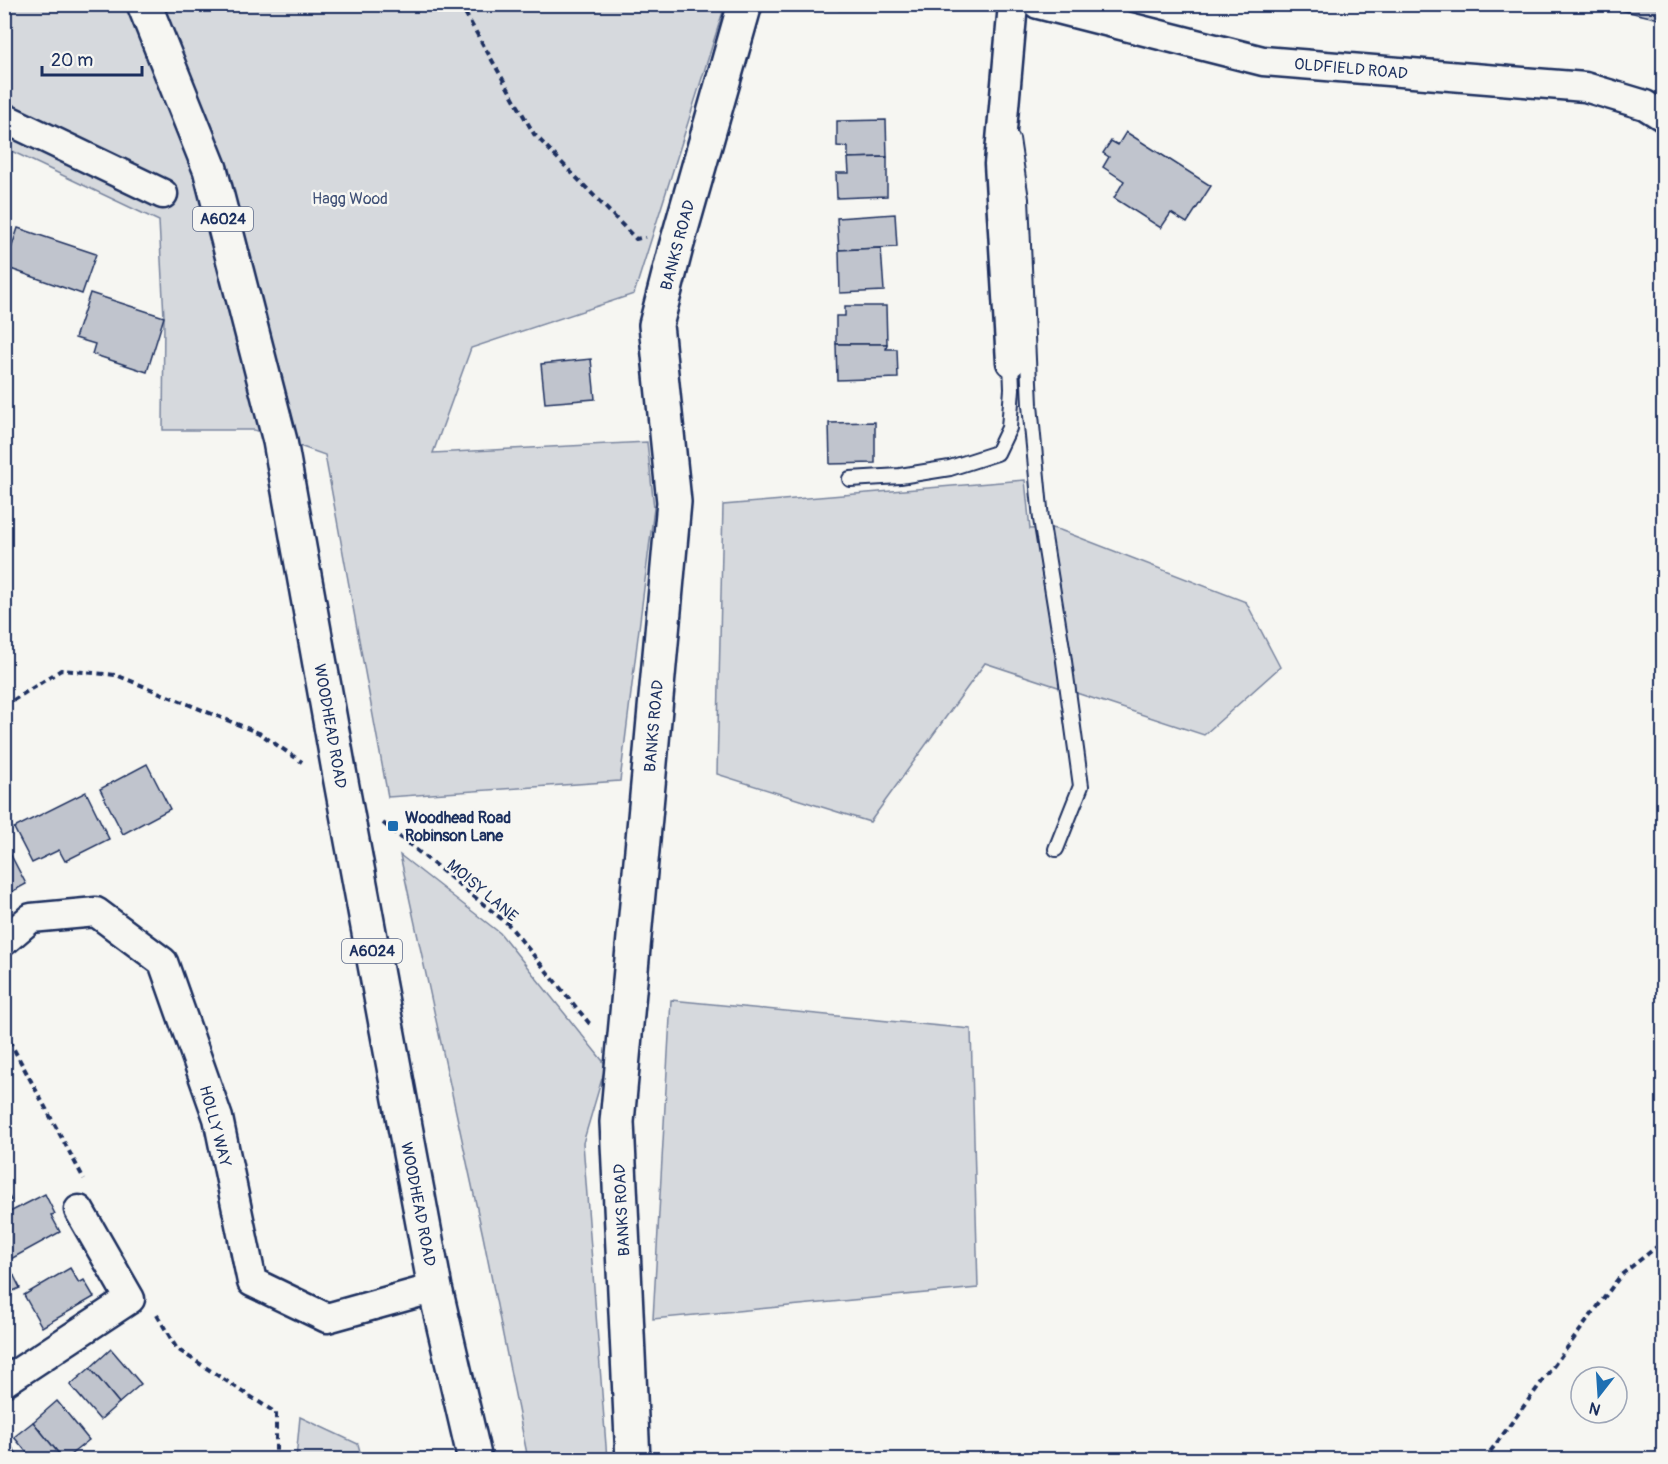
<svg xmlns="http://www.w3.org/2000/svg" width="1668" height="1464" viewBox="0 0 1668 1464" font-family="Pangolin,sans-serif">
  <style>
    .green { fill: #d6d9dd; stroke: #78849e; stroke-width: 1.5 }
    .building { fill: #c0c4cd; stroke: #1b2f5e; stroke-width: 1.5 }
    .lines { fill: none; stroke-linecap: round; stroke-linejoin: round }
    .lane-casing { stroke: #1b2f5e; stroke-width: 18 }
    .street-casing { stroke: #1b2f5e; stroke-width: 33 }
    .secondary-casing { stroke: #1b2f5e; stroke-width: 38 }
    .primary-casing { stroke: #1b2f5e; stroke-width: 38 }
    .path { stroke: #1b2f5e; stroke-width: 4; stroke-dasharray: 6 4.5; stroke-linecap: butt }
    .lane { stroke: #f6f6f2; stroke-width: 14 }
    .street { stroke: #f6f6f2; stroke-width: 28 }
    .secondary { stroke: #f6f6f2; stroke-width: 33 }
    .primary { stroke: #f6f6f2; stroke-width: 33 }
    .poi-dot { fill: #1f6fb2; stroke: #f6f6f2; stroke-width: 2 }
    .labels { text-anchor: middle; stroke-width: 5; stroke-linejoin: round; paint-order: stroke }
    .shield { fill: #f6f6f2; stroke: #5d6b8a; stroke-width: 1.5 }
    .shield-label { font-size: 15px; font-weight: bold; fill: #1b2f5e }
    .street-label { font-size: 16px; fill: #1b2f5e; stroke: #f6f6f2 }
    .park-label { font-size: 16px; fill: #405177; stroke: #f6f6f2 }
    .poi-label { font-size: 16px; font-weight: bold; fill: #1b2f5e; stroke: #f6f6f2; text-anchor: start }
  </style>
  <rect width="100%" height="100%" fill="#f6f6f2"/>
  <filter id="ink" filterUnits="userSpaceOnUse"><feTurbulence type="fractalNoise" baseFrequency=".0167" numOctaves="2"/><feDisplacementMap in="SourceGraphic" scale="12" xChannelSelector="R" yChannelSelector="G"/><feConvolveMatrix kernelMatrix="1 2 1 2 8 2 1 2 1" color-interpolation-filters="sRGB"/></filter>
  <g filter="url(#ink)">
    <g class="green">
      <path d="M4 5H725L634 294 471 348 433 453 647 442 654 508 620 781 388 797 325 455 254 430H163L164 317 159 221 5 148Z"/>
      <path d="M1025 480 1030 529 1051 528 1060 530 1246 602 1280 667 1204 735 985 663 870 822 717 774 723 505Z"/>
      <path d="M400 855 500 933 606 1065 583 1143 607 1459H528L483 1236Z"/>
      <path d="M671 1000 971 1029 978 1288 653 1319Z"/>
      <path d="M300 1417 358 1444 362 1459H296Z"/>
    </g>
    <g class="building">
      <path d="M839 4H888V9L839 10Z"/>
      <path d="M1553 4H1585L1584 10 1552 6Z"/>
      <path d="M1612 4H1664V20L1611 8Z"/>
      <path d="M886 120 887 157 848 158V147L837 146V121Z"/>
      <path d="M1126 132 1211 186 1187 223 1171 213 1161 228 1114 198 1124 181 1103 167 1109 157 1103 153 1111 141 1118 145Z"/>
      <path d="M887 157V196L837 198 836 173H849L848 158Z"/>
      <path d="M4 205 11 207 4 227Z"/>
      <path d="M895 214 897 247 839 250 837 218Z"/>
      <path d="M18 228 96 254 82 294 5 267Z"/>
      <path d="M881 248 884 291 840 293 839 250Z"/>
      <path d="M90 293 164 317 147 372 92 354 95 344 75 338Z"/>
      <path d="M845 306H886L887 344H836V316H845Z"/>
      <path d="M836 344H887L886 349H897L898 378 837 380Z"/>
      <path d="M591 359 595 399 545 403 541 364Z"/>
      <path d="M875 422V463L830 464 829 423Z"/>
      <path d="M147 764 170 809 123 834 100 789Z"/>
      <path d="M86 792 109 839 65 861 59 850 32 863 14 828Z"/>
      <path d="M4 842 26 884 4 896Z"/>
      <path d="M4 1188 11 1200 4 1203Z"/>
      <path d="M45 1194 55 1214 51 1215 60 1232 9 1260 4 1252V1215Z"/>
      <path d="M8 1264 14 1276 4 1281V1266Z"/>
      <path d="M70 1268 79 1283 84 1280 94 1297 42 1327 24 1295Z"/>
      <path d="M14 1276 20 1288 4 1295V1281Z"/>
      <path d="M111 1349 141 1384 119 1403 90 1368Z"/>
      <path d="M90 1368 119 1403 100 1420 70 1385Z"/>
      <path d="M57 1401 89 1440 64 1460 33 1422Z"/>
      <path d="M33 1422 64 1460H33L14 1437Z"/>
      <path d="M9 1444 22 1460H4V1447Z"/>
    </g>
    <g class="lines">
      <g class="lane-casing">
        <g id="lane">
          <path d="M1012 139 1021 199 1030 405 1041 519 1063 654 1081 786 1056 849"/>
          <path d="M850 479 900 476 950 468 997 453 1009 428 1012 389 1011 362"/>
        </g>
      </g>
      <g class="street-casing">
        <g id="street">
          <path d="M1038 4 1263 61 1585 87 1645 105 1664 117"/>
          <path d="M4 118 163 194"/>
          <path d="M1011 362 999 164 1013 4"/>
          <path d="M4 941 31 918 96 912 163 962 218 1118 252 1282 327 1318 435 1288"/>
          <path d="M4 1382 130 1299 79 1210"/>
        </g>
      </g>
      <g class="secondary-casing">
        <path id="secondary" d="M633 1460 617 1122 674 502 656 325 676 247 745 4"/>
      </g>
      <g class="primary-casing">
        <path id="primary" d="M144 4 210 169 280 441 340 776 435 1288 475 1460"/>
      </g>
      <g class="path">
        <path d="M460 4 534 134 636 239 645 237"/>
        <path d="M4 706 61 670 116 675 259 733 302 762"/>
        <path d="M383 823 508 924 589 1023 592 1025"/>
        <path d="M4 1031 84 1179"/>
        <path d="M157 1315 177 1349 276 1413V1460"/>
        <path d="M1484 1460 1621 1275 1664 1241"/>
      </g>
      <use href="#lane" class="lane"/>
      <use href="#street" class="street"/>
      <use href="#secondary" class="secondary"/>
      <use href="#primary" class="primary"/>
    </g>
  </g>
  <rect class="poi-dot" x="387" y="820" width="12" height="12" rx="3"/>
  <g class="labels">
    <g class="shield">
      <rect x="193" y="207" width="60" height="24" rx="4.5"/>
      <rect x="342" y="939" width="60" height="24" rx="4.5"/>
    </g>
    <g class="shield-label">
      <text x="223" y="224">A6024</text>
      <text x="372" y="956">A6024</text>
    </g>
    <g class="street-label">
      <text transform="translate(1351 68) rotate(5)" y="6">OLDFIELD ROAD</text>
      <text transform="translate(677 245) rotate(-75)" y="6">BANKS ROAD</text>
      <text transform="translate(331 726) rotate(80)" y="6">WOODHEAD ROAD</text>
      <text transform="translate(653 726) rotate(-85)" y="6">BANKS ROAD</text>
      <text transform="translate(483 890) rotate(40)" y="6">MOISY LANE</text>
      <text transform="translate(216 1126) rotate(75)" y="6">HOLLY WAY</text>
      <text transform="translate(419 1204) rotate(79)" y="6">WOODHEAD ROAD</text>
      <text transform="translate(621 1210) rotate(-93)" y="6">BANKS ROAD</text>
    </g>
    <g class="park-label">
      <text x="350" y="204">Hagg Wood</text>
    </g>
    <g class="poi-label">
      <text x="405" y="823">Woodhead Road<tspan x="405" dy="18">Robinson Lane</tspan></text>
    </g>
  </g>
  <rect width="1668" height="1464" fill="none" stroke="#f6f6f2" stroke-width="24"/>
  <rect x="12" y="12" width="1644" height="1440" fill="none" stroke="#1b2f5e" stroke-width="2" filter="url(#ink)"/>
  <g transform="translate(1599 1395) rotate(197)"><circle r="28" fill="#f6f6f2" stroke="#9ea6b7" stroke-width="1.5"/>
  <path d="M0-4.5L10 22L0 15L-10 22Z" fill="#1f6fb2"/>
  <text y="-9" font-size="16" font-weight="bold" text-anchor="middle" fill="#1b2f5e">N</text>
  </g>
  <path d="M42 66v9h100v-9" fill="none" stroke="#1b2f5e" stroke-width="3"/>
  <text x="51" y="66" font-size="18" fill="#1b2f5e" stroke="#f6f6f2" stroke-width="4.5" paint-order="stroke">20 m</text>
</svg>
